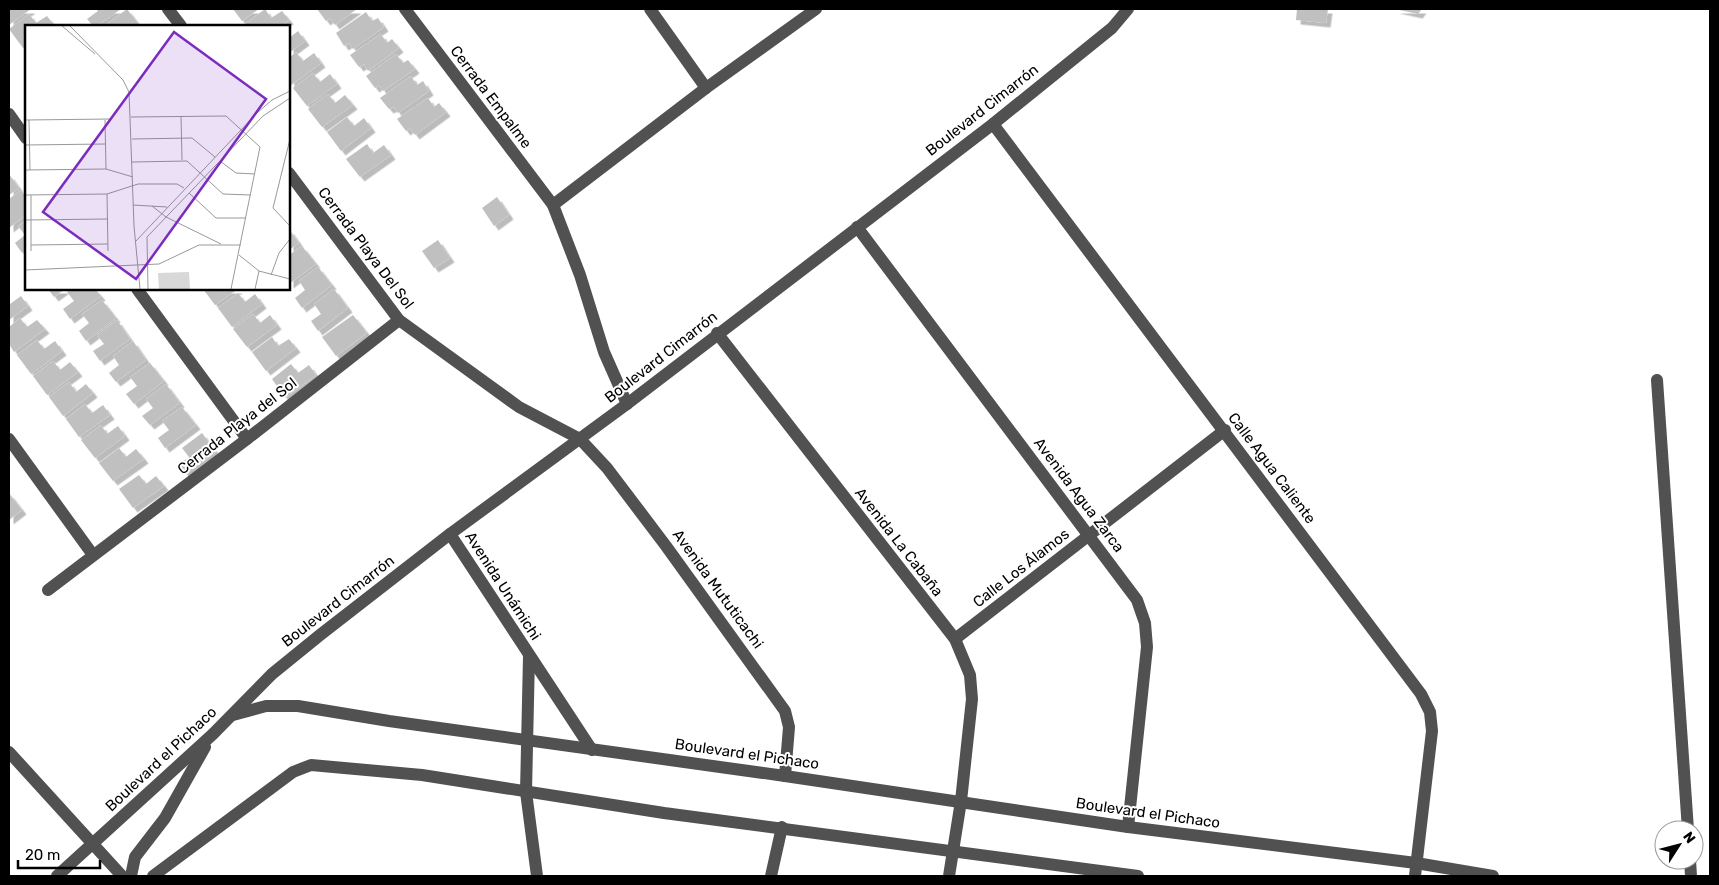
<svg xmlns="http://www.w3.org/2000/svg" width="1719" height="885" viewBox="0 0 1719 885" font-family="Rubik,sans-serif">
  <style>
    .building { fill: #c0c0c0; filter: url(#shadow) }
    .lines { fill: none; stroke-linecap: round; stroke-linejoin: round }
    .minor { stroke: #515151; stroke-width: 12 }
    .labels { text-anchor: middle; stroke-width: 4; stroke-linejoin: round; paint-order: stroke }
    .street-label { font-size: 15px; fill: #000; stroke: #fff }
    .inset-road { fill: none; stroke: #999; stroke-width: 1 }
    .view { fill: #7b2cbf; fill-opacity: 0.15; stroke: #7b2cbf; stroke-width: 2.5 }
    .inset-edge { fill: none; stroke: #000; stroke-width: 2.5 }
  </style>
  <defs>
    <filter id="shadow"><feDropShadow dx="4.5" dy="4.5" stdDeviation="0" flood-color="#0004"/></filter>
  </defs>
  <rect width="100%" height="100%" fill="#fff"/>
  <g class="building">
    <path d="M9 9H31L9 25Z"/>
    <path d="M96 9H121L97 26H93L87 19 98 11Z"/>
    <path d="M127 9 140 26H109L107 24Z"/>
    <path d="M233 9H259L242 21Z"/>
    <path d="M265 9 271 18 282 11 289 20 281 26H247L245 24Z"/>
    <path d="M317 9H357L335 25 330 18 326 21Z"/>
    <path d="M1297 9H1328L1326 23 1296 20Z"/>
    <path d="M1395 9H1422L1418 14Z"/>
    <path d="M366 12 372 21 378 18 384 27 353 49 349 43 344 46 336 33Z"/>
    <path d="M29 14 36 23 47 16 54 25 26 26V46L23 48 9 29Z"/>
    <path d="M298 31 305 41 289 53V38Z"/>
    <path d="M381 34 387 43 392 39 399 48 368 71 364 64 359 67 350 55Z"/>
    <path d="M296 52 303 61 314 53 321 63 290 86 289 58Z"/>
    <path d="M396 54 403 63 408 60 415 69 383 91 379 85 375 88 366 76Z"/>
    <path d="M313 73 320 82 330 74 337 84 307 106 293 88Z"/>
    <path d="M411 76 417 85 423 81 429 91 398 113 394 107 389 109 380 98Z"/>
    <path d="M328 94 335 103 345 95 353 105 322 127 308 109Z"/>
    <path d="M428 98 434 107 439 103 446 112 415 135 410 128 406 131 397 119Z"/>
    <path d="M347 117 354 126 364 118 371 128 341 151 327 132Z"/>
    <path d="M367 144 373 153 384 145 391 155 360 177 346 159Z"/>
    <path d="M9 174 19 188 9 195Z"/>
    <path d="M21 190 26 197V215L9 228V199Z"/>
    <path d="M497 197 509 215 494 226 482 208Z"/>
    <path d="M26 221V250L22 253 15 243 25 235 18 226Z"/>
    <path d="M289 229 299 243 289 250Z"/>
    <path d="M438 240 450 258 434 268 422 251Z"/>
    <path d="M302 246 316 264 289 284V255Z"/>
    <path d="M318 267 332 285 302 308 295 298 305 290 299 281Z"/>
    <path d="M48 289H65L54 297Z"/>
    <path d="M72 289H95L101 296 70 319 63 309 74 301 67 292Z"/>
    <path d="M203 289H238L215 305Z"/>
    <path d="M334 289 348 308 318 331 311 321 321 314 314 304Z"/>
    <path d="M238 293 245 302 255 294 262 304 232 327 218 308Z"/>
    <path d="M21 296 28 306 9 320V303L10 304Z"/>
    <path d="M102 300 116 318 86 341 79 331 89 323 82 314Z"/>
    <path d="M253 314 260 323 270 315 277 325 247 347 233 329Z"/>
    <path d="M353 315 367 333 336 356 322 337Z"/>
    <path d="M20 318 27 327 37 320 45 329 14 352 9 344V327Z"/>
    <path d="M117 320 130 339 100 361 93 351 104 344 97 335Z"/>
    <path d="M272 337 278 346 289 339 296 348 266 371 252 352Z"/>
    <path d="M37 340 44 349 55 341 62 351 31 374 17 355Z"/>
    <path d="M133 341 146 360 116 382 109 373 119 365 113 356Z"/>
    <path d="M53 361 60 370 70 362 78 372 47 395 33 376Z"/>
    <path d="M150 363 164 381 134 404 126 394 137 386 130 377Z"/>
    <path d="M291 364 298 373 309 365 316 375 285 398 272 379Z"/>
    <path d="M69 382 76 392 86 384 93 393 63 416 49 397Z"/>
    <path d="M166 384 180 403 150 425 142 416 153 408 146 399Z"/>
    <path d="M85 404 92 413 103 405 110 415 79 437 66 419Z"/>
    <path d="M182 407 196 425 165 448 158 438 169 430 162 421Z"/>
    <path d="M101 425 107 434 118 426 125 436 95 458 81 440Z"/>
    <path d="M202 433 216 452 186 474 178 465 189 457 182 448Z"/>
    <path d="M119 448 126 457 136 449 144 459 113 481 99 463Z"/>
    <path d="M139 475 146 484 156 476 164 486 133 508 119 489Z"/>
    <path d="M9 493 22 510 9 520Z"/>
  </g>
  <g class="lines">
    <g class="minor">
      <path d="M168 9 181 26"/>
      <path d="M405 9 553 205 580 275 604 352 627 404"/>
      <path d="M650 9 706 88"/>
      <path d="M9 114 26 138"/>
      <path d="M993 124 1421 694 1430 712 1432 731 1415 876"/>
      <path d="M289 173 399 320 519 407 580 439 607 468 666 546 785 711 789 727 785 776"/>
      <path d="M553 205 706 88 816 9"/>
      <path d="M857 227 1137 600 1145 623 1147 647 1128 827"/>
      <path d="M137 289 247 439"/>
      <path d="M717 333 955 639 970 675 972 699 961 801 949 876"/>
      <path d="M1657 380 1688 830"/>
      <path d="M9 439 93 555"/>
      <path d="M450 534 592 750"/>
      <path d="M48 590 247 439 399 320"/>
      <path d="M955 639 1225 430"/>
      <path d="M529 656 526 792 537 876"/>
      <path d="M233 715 266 706H298L389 721 785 776 1128 827 1416 863 1493 876"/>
      <path d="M9 752 122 876"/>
      <path d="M1690 860 1691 876"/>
      <path d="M57 876 213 734 272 674 320 635 450 534 627 404 993 124 1112 28 1128 9"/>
      <path d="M131 876 135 857 165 818 205 747"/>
      <path d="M153 876 293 772 311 765 422 775 664 813 1138 876"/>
      <path d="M771 876 782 827"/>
    </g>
  </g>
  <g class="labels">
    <g class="street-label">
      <text transform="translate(491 97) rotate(53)" y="5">Cerrada Empalme</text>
      <text transform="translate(982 110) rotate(-38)" y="5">Boulevard Cimarrón</text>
      <text transform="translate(366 248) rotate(53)" y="5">Cerrada Playa Del Sol</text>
      <text transform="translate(661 357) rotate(-38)" y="5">Boulevard Cimarrón</text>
      <text transform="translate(237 426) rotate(-38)" y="5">Cerrada Playa del Sol</text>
      <text transform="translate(1272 468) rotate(53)" y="5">Calle Agua Caliente</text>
      <text transform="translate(1079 495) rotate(53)" y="5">Avenida Agua Zarca</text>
      <text transform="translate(899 542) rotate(52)" y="5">Avenida La Cabaña</text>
      <text transform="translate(1021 568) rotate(-38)" y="5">Calle Los Álamos</text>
      <text transform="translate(503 586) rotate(57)" y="5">Avenida Unámichi</text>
      <text transform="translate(718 589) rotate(54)" y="5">Avenida Mututicachi</text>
      <text transform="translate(338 601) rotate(-38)" y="5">Boulevard Cimarrón</text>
      <text transform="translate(747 754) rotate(8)" y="5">Boulevard el Pichaco</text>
      <text transform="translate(161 759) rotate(-43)" y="5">Boulevard el Pichaco</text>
      <text transform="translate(1148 813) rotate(8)" y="5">Boulevard el Pichaco</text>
    </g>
  </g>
  <g transform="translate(25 25)">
    <rect width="265" height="265" fill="#fff"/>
    <path d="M164 247 165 264H134L133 248Z" fill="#d8d8d8"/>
    <path class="inset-road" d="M37 1 70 29M45 1 98 55 104 67 109 201 115 264M156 91 157 135M106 92 201 91 235 122 206 264M0 95 86 94M4 95 5 145M80 95 81 144M107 114 167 113 190 132M265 114 248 183 265 201M0 120 81 119M195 136 211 148 230 149M107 137 162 136 198 169 226 170M0 145 81 144 108 152M164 168 191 193H221M82 169 83 226M0 170 82 169 113 159H152L159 163M6 170V226M108 180 142 182M127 181 141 192 196 219M0 195 83 194M111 216 232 88 247 75 265 66M6 220 83 219M214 230 234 246 265 254M0 245 134 239 174 220H216M246 250 254 228 265 214M123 264 122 212 238 91 265 73M230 264 234 246"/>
    <path class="view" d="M149 7 241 74 111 254 18 187Z"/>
    <rect width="265" height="265" class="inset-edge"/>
  </g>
  <rect width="1719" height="885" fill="none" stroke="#000000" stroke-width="20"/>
  <g transform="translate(1679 845) rotate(54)"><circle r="24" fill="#ffffff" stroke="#999999"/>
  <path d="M0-4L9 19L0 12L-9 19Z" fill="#000000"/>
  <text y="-8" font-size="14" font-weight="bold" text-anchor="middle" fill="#000000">N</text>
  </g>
  <path d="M18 860v8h82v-8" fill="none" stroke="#000000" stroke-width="2.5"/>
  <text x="25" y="860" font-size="15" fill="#000000" stroke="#ffffff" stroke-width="4" paint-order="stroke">20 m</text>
</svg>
